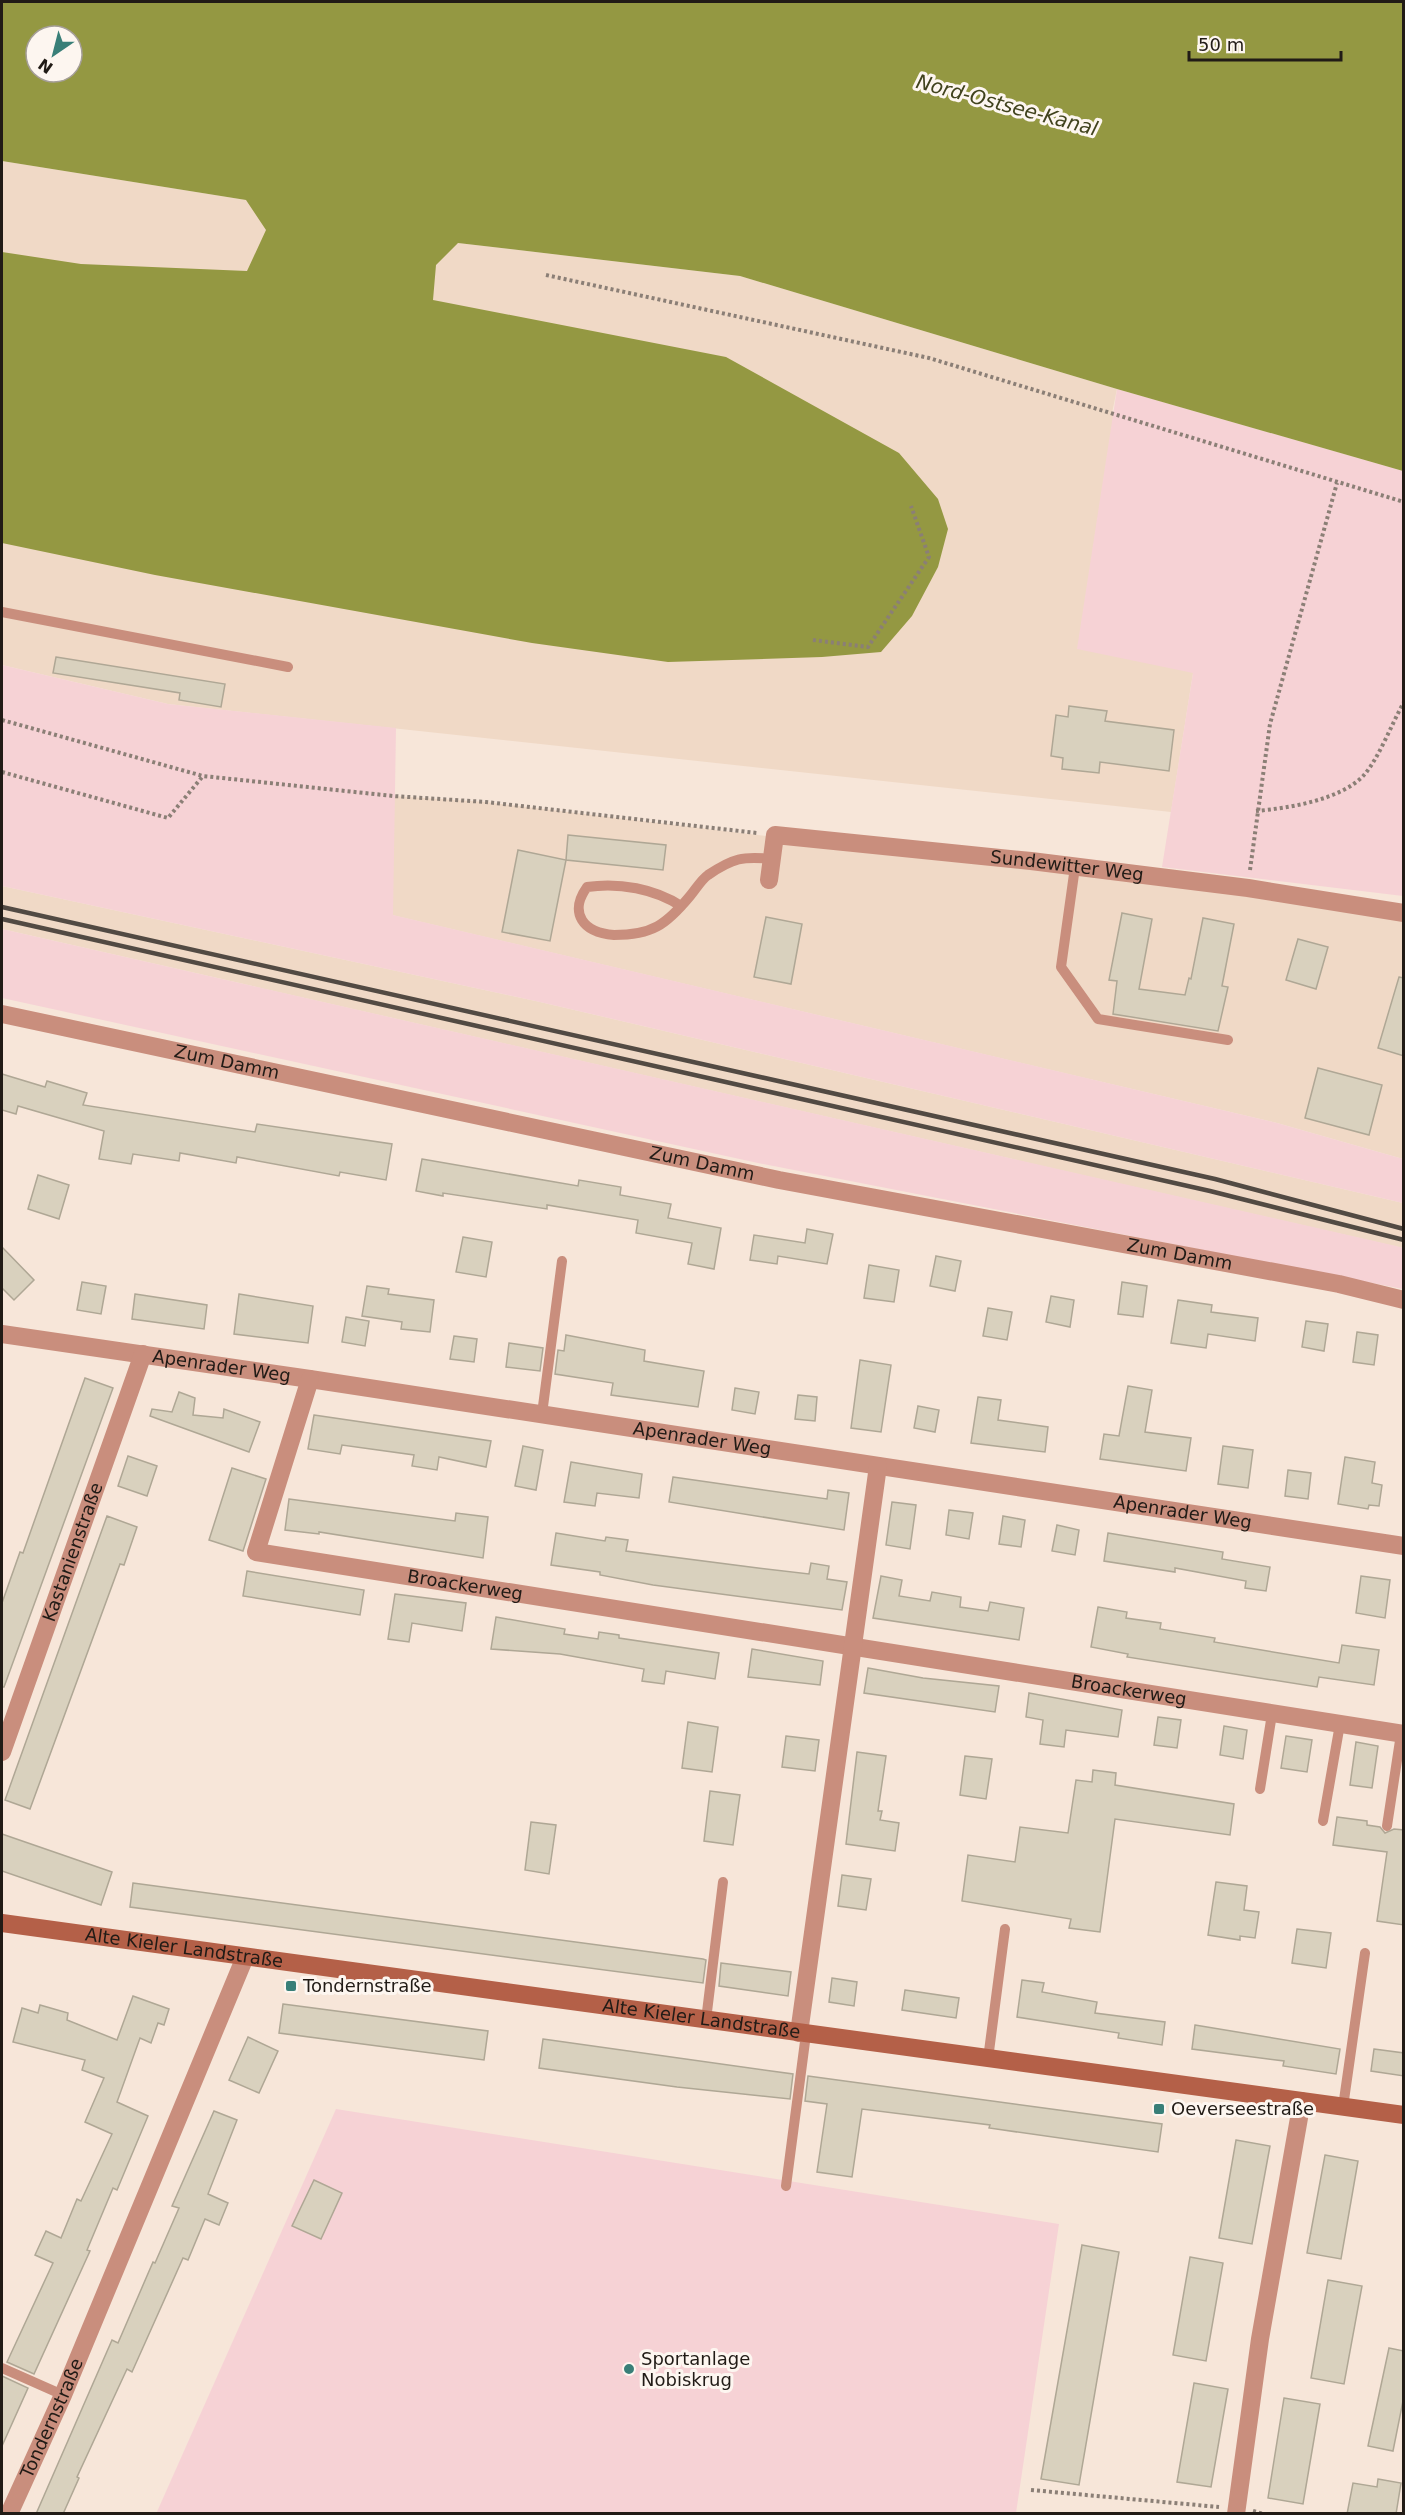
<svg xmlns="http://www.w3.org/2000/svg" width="1405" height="2515" viewBox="0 0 1405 2515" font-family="'DejaVu Sans',sans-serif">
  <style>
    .built { fill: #f0d9c6 }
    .green { fill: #f6d2d5 }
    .water { fill: #949842; fill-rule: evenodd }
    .building { fill: #d9d1be; stroke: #afa795; stroke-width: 1.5 }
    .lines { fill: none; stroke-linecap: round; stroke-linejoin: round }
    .path { stroke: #8b7f76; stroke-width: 4; stroke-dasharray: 3 3; stroke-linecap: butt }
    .lane { stroke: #c98e7d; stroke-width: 10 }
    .street { stroke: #c98e7d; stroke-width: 18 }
    .secondary { stroke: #b46048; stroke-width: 18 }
    .rail { stroke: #524a43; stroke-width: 4.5 }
    .poi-dot { fill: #397f78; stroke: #fdf6f0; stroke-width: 2 }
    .labels { text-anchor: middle; stroke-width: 6; stroke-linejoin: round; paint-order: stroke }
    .street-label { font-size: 18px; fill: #211b16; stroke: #fdf6f0 }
    .poi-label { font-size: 18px; fill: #211b16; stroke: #fdf6f0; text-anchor: start }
    .water-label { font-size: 20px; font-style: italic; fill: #40421d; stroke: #fdf6f0 }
  </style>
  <rect width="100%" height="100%" fill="#f7e6d9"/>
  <g class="built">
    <path d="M2 161 246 200 458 243 740 276 1117 389 1112 413 1193 673 1171 812 168 704 2 665Z"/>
    <path d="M393 796 486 802 1403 913V1159L1277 1123 392 915Z"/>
    <path d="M2 886 540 1002 1403 1203V1248L2 929Z"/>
  </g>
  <g class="green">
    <path d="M1117 389 1403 471V896L1162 867 1193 673 1077 649Z"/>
    <path d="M2 665 168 704 396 728 393 915 1277 1123 1403 1159V1203L540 1002 2 886Z"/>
    <path d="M2 929 1396 1246 1403 1248V1289L758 1163 2 998Z"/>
    <path d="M336 2109 1059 2224 1016 2513 156 2514Z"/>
  </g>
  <path class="water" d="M2 2H1403V471L1117 389 740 276 458 243 436 265 433 300 726 357 899 453 938 499 948 529 938 567 912 616 881 652 822 657 668 662 532 643 155 575 2 543V252L81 264 247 271 266 230 246 200 2 161ZM36 36H72V72H36Z"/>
  <g class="building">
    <path d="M56 657 225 684 221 707 179 700 180 693 53 673Z"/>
    <path d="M1069 706 1107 711 1105 721 1174 730 1169 771 1100 762 1099 773 1062 769 1063 758 1051 756 1056 715 1068 717Z"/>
    <path d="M568 835 666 845 663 870 566 860Z"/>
    <path d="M518 850 566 860 550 941 502 932Z"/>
    <path d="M1122 913 1152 919 1139 989 1185 995 1189 978 1191 979 1203 918 1234 924 1222 986 1228 987 1218 1031 1113 1014 1117 981 1109 980Z"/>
    <path d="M766 917 802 924 791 984 754 977Z"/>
    <path d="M1298 939 1328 947 1316 989 1286 980Z"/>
    <path d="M1399 977 1404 978V1056L1378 1048Z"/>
    <path d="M1318 1068 1382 1085 1369 1135 1305 1118Z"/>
    <path d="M2 1074 45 1087 47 1081 87 1093 83 1105 255 1132 257 1124 392 1144 386 1180 340 1172 339 1176 237 1157 236 1163 180 1153 179 1161 133 1154 131 1164 99 1159 104 1131 18 1106 16 1114 2 1110Z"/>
    <path d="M422 1159 578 1186 579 1180 621 1187 620 1195 671 1204 668 1218 721 1228 714 1269 688 1264 692 1243 636 1233 638 1220 547 1205V1209L443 1193V1196L416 1191Z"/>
    <path d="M38 1175 69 1185 59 1219 28 1209Z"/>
    <path d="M807 1229 833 1234 827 1264 778 1256 777 1264 750 1260 754 1235 805 1243Z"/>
    <path d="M463 1237 492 1242 486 1277 456 1272Z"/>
    <path d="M2 1247 34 1280 14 1300 2 1288Z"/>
    <path d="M936 1256 961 1261 955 1291 930 1286Z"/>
    <path d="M869 1265 899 1270 894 1302 864 1298Z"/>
    <path d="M82 1282 106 1286 101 1314 77 1310Z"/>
    <path d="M1122 1282 1147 1286 1143 1317 1118 1314Z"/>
    <path d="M367 1286 389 1289 388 1294 434 1300 430 1332 401 1329 402 1322 362 1316Z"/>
    <path d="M135 1294 207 1305 204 1329 132 1319Z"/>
    <path d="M239 1294 313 1306 308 1343 234 1334Z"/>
    <path d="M1051 1296 1074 1300 1070 1327 1046 1322Z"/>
    <path d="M1178 1300 1212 1305 1211 1312 1258 1318 1255 1341 1208 1334 1206 1348 1171 1343Z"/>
    <path d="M988 1308 1012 1312 1007 1340 983 1336Z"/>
    <path d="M346 1317 369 1321 365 1346 342 1342Z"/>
    <path d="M1306 1321 1328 1324 1324 1351 1302 1347Z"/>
    <path d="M1357 1332 1378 1335 1374 1365 1353 1362Z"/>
    <path d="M566 1335 645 1350 644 1361 704 1371 698 1407 611 1395 613 1383 555 1374 558 1350 564 1351Z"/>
    <path d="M454 1336 477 1339 474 1362 450 1359Z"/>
    <path d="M509 1343 543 1348 540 1371 506 1367Z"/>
    <path d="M860 1360 891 1365 881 1432 851 1428Z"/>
    <path d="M85 1378 113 1388 4 1687H2V1603L20 1552 23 1553Z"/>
    <path d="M1128 1386 1152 1390 1145 1432 1191 1438 1186 1471 1100 1459 1104 1434 1119 1436Z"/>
    <path d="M735 1388 759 1392 755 1414 732 1410Z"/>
    <path d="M179 1392 195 1398 193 1415 223 1418 224 1409 260 1422 249 1452 150 1416 152 1409 172 1412Z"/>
    <path d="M798 1395 817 1397 815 1421 795 1419Z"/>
    <path d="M978 1397 1001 1400 998 1420 1048 1427 1045 1452 971 1443Z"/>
    <path d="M918 1406 939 1410 935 1432 914 1428Z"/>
    <path d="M314 1415 491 1441 486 1467 439 1457 437 1470 412 1466 414 1455 342 1445 340 1454 308 1449Z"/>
    <path d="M523 1446 543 1450 536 1490 515 1486Z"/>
    <path d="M1223 1446 1253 1450 1248 1488 1218 1484Z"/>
    <path d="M128 1456 157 1466 147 1496 118 1486Z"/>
    <path d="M1345 1457 1375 1462 1372 1483 1382 1485 1379 1506 1369 1505 1368 1509 1338 1504Z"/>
    <path d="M571 1462 642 1474 639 1498 597 1493 595 1506 564 1502Z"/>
    <path d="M232 1468 266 1479 243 1551 209 1540Z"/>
    <path d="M1288 1470 1311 1473 1308 1499 1285 1496Z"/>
    <path d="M673 1477 827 1499 828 1490 849 1493 844 1530 669 1502Z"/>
    <path d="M289 1499 455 1521 456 1513 488 1517 483 1558 319 1532V1534L285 1530Z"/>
    <path d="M892 1502 916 1505 910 1549 886 1545Z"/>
    <path d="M949 1510 973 1513 969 1539 946 1535Z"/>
    <path d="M107 1516 137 1527 124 1565 120 1564 30 1809 5 1800Z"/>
    <path d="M1003 1516 1025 1520 1021 1547 999 1544Z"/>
    <path d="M1057 1525 1079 1530 1075 1555 1052 1551Z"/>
    <path d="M556 1533 605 1541 606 1537 628 1540 626 1551 758 1568 809 1574 811 1563 829 1566 827 1579 847 1582 842 1610 653 1585 600 1575V1572L551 1565Z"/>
    <path d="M1108 1533 1223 1552 1222 1559 1270 1567 1266 1591 1245 1588 1246 1581 1175 1568V1572L1104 1561Z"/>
    <path d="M247 1571 364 1590 360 1615 243 1596Z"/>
    <path d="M881 1576 902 1580 899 1596 930 1601 932 1592 961 1597 960 1607 988 1611 990 1602 1024 1608 1019 1640 873 1618Z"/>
    <path d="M1361 1576 1390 1580 1385 1618 1356 1613Z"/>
    <path d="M395 1594 466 1603 462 1631 412 1623 409 1642 388 1639Z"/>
    <path d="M1098 1607 1127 1612 1126 1618 1161 1623 1160 1629 1215 1638 1214 1642 1339 1663 1342 1645 1379 1650 1374 1685 1319 1677 1317 1687 1127 1657 1128 1654 1091 1647Z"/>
    <path d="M496 1617 565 1629 564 1634 598 1639 599 1632 619 1635V1638L719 1653 715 1679 666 1671 664 1684 642 1681 644 1669 560 1654 491 1649Z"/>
    <path d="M752 1649 823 1661 820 1685 748 1677Z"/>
    <path d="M868 1668 923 1678 999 1686 995 1712 864 1693Z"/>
    <path d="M1029 1693 1122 1710 1118 1737 1066 1730 1064 1747 1040 1744 1043 1720 1026 1717Z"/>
    <path d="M1158 1717 1181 1720 1177 1748 1154 1745Z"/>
    <path d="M688 1722 718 1727 712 1772 682 1768Z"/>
    <path d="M1224 1726 1247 1730 1243 1759 1220 1755Z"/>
    <path d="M786 1736 819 1740 815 1771 782 1767Z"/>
    <path d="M1286 1736 1312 1740 1307 1772 1281 1768Z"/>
    <path d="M1356 1742 1378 1746 1372 1788 1350 1785Z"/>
    <path d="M857 1752 886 1756 878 1811H882L880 1820 899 1823 895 1851 846 1844Z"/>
    <path d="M965 1756 992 1759 986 1799 960 1795Z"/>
    <path d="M1093 1770 1116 1773 1115 1785 1234 1804 1230 1835 1115 1819 1100 1932 1069 1928 1071 1919 962 1901 968 1855 1015 1862 1020 1827 1068 1833 1076 1780 1092 1782Z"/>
    <path d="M710 1791 740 1795 733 1845 704 1841Z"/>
    <path d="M1337 1817 1367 1821V1825L1380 1827 1385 1833 1394 1829 1404 1830V1925L1377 1921 1387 1852 1333 1845Z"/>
    <path d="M531 1822 556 1825 549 1874 525 1870Z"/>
    <path d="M2 1834 112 1872 101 1905 2 1871Z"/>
    <path d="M842 1875 871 1879 866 1910 838 1906Z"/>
    <path d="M1216 1882 1247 1886 1244 1910 1259 1912 1255 1938 1240 1936V1940L1208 1935Z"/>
    <path d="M133 1883 703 1959 706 1960 703 1983 130 1907Z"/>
    <path d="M1297 1929 1331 1933 1326 1968 1292 1963Z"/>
    <path d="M721 1963 791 1972 788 1996 719 1986Z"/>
    <path d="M832 1978 857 1982 854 2006 829 2002Z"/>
    <path d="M1022 1980 1044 1983 1042 1992 1097 2002 1095 2013 1165 2022 1162 2045 1118 2038 1119 2033 1017 2017Z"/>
    <path d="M905 1990 959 1998 956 2018 902 2010Z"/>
    <path d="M133 1996 169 2009 164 2025 158 2023 151 2043 140 2038 117 2102 148 2116 117 2190 113 2188 87 2250 90 2251 34 2374 7 2362 53 2263 35 2255 46 2231 61 2238 77 2199 81 2201 112 2134 85 2122 104 2078 82 2070 85 2060 13 2042 22 2008 38 2013 40 2005 68 2013 67 2020 117 2040Z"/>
    <path d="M283 2004 488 2031 484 2060 279 2033Z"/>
    <path d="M1195 2025 1340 2049 1336 2074 1283 2066 1284 2061 1192 2049Z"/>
    <path d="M248 2037 278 2051 259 2093 229 2080Z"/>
    <path d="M543 2039 793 2074 790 2099 677 2087 539 2068Z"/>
    <path d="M1374 2049 1404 2053V2076L1371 2071Z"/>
    <path d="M808 2076 1162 2124 1158 2152 989 2128 990 2125 862 2109 852 2177 817 2172 827 2104 805 2101Z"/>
    <path d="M214 2111 237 2120 208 2194 228 2203 219 2225 205 2219 188 2260 183 2258 132 2372 127 2369 77 2477 79 2478 63 2514H36L112 2340 118 2343 153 2262 155 2263 179 2208 172 2206Z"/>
    <path d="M1236 2140 1270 2146 1252 2244 1219 2238Z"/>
    <path d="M1325 2155 1358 2161 1341 2259 1307 2253Z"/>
    <path d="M314 2180 342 2193 321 2239 292 2226Z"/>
    <path d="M1082 2245 1119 2252 1079 2485 1041 2479Z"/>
    <path d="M1190 2257 1223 2263 1206 2361 1173 2355Z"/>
    <path d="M1328 2280 1362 2286 1344 2384 1311 2378Z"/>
    <path d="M1389 2348 1404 2351V2396L1393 2451 1368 2446Z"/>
    <path d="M2 2376 28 2388 2 2446Z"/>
    <path d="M1194 2383 1228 2389 1211 2487 1177 2482Z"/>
    <path d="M1284 2398 1320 2404 1303 2504 1268 2498Z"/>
    <path d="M1378 2479 1401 2483 1396 2514H1347L1353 2483 1377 2487Z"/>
  </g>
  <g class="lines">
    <g class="path">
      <path d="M546 275 929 358 1404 502"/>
      <path d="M813 640 868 647 929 557 911 506"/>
      <path d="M2 720 203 776 393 796 486 802 757 833"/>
      <path d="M2 772 168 818 203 776"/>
      <path d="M1256 811C1289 808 1341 800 1364 775 1379 758 1392 723 1404 702"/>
      <path d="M1250 870 1270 724 1337 483"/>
      <path d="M1031 2490 1219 2507"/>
      <path d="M1253 2511 1264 2514"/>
    </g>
    <g class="lane">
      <path d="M2 612 288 667"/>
      <path d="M1075 867 1061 967 1098 1019 1228 1040"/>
      <path d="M681 906C655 889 619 882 587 887 580 897 575 908 582 920 588 930 602 934 614 935 652 935 666 925 690 896 696 889 701 880 708 875 733 858 743 856 772 859"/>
      <path d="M542 1414 562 1261"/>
      <path d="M1260 1789 1272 1714"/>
      <path d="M1323 1821 1340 1724"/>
      <path d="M1387 1826 1401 1734"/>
      <path d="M706 2020 723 1882"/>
      <path d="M988 2059 1005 1929"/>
      <path d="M1343 2107 1365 1953"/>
      <path d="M786 2186 806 2034"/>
      <path d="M2 2368 63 2395"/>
    </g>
    <g class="street">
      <path id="s1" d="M769 880 775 835 1031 861 1248 888 1404 913"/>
      <path id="s2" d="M2 1014 779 1180 1339 1284 1404 1300"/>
      <path id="s3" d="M2 1334 310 1379 1404 1546"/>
      <path id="s4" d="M310 1379 256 1552 1404 1734"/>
      <path id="s5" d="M2 1752 143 1354"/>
      <path d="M799 2033 878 1466"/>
      <path id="s6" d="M9 2514 63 2395 245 1957"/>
      <path d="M1236 2514 1260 2339 1302 2101"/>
    </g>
    <path class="secondary" id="s7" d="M2 1923 1404 2115"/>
    <g class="rail">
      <path d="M2 907 1215 1179 1404 1229"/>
      <path d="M2 919 1210 1191 1404 1240"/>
    </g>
  </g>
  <g class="poi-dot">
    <rect x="285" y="1980" width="12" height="12" rx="3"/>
    <rect x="1153" y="2103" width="12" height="12" rx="3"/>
    <circle cx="629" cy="2369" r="6"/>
  </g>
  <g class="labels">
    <g class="street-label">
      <text dy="6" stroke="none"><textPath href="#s1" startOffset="339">Sundewitter Weg</textPath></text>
      <text dy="6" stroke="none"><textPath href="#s2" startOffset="230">Zum Damm</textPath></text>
      <text dy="6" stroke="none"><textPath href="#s2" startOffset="716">Zum Damm</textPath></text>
      <text dy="6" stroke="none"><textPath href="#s2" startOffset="1202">Zum Damm</textPath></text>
      <text dy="6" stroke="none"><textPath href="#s3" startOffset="222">Apenrader Weg</textPath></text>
      <text dy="6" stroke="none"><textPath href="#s3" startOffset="708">Apenrader Weg</textPath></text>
      <text dy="6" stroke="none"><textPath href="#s3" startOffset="1194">Apenrader Weg</textPath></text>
      <text dy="6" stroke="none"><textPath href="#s5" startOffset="212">Kastanienstraße</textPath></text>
      <text dy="6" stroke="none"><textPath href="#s4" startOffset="393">Broackerweg</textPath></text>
      <text dy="6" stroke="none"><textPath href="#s4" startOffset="1065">Broackerweg</textPath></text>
      <text dy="6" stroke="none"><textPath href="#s7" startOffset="184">Alte Kieler Landstraße</textPath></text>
      <text dy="6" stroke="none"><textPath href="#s7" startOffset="706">Alte Kieler Landstraße</textPath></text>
      <text dy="6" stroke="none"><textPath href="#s6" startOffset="105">Tondernstraße</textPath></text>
    </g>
    <g class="poi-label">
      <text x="303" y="1992">Tondernstraße</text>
      <text x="1171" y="2115">Oeverseestraße</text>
      <text x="641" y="2365">Sportanlage<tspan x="641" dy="21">Nobiskrug</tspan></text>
    </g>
    <g class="water-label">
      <text transform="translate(1007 105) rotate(15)" y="7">Nord-Ostsee-Kanal</text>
    </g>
  </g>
  <rect width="1405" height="2515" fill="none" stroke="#211b16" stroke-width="6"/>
  <g transform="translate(54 54) rotate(215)"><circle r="28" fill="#fdf6f0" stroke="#a59e99" stroke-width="1.5"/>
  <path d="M0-4.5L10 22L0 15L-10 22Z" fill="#397f78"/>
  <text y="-9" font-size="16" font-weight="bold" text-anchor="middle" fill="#211b16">N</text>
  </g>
  <path d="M1189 51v9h152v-9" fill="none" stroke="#211b16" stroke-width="3"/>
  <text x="1198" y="51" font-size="18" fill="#211b16" stroke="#fdf6f0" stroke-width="4.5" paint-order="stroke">50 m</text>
</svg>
